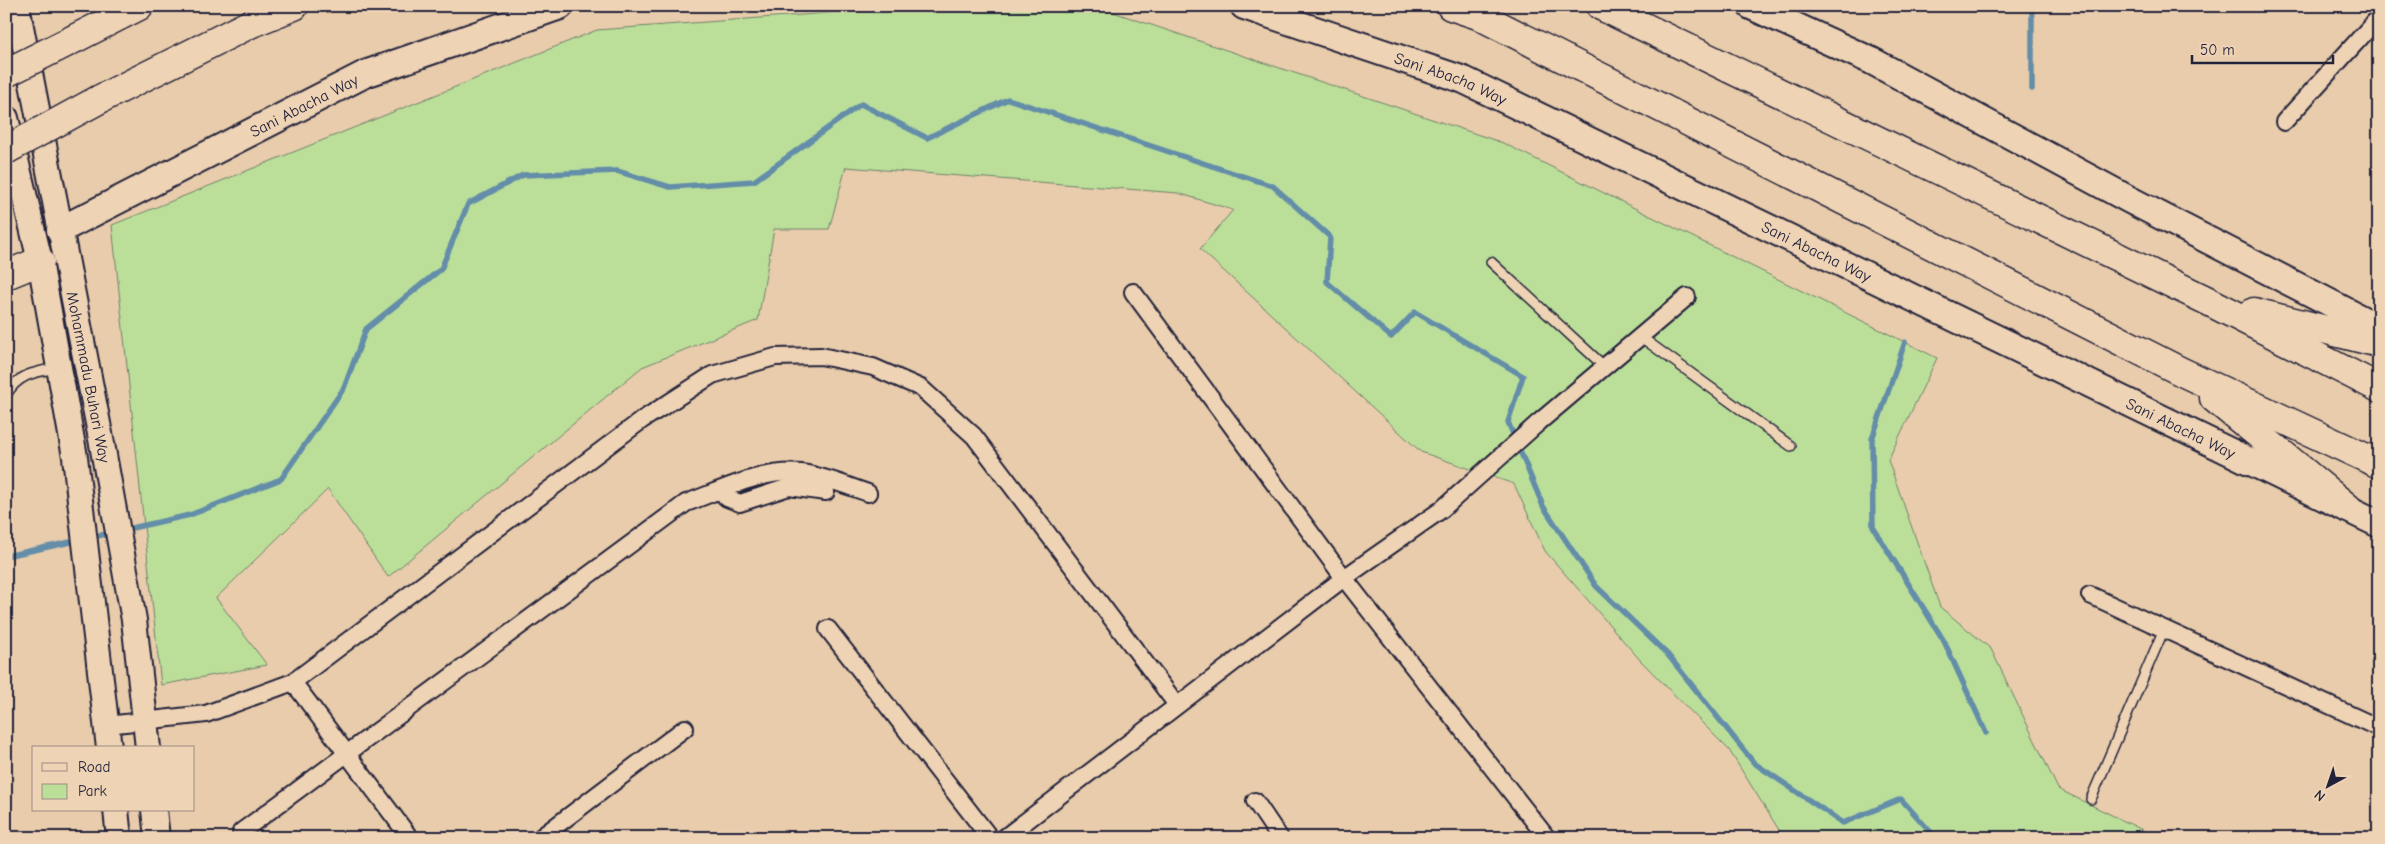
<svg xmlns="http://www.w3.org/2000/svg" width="2385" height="844" viewBox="0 0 2385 844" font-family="'Comic Neue',sans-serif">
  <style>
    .green { fill: #bbdf99; stroke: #6e806a }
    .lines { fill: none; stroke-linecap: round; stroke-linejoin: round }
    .stream { stroke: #638da8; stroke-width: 5.5 }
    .service-casing { stroke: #22223b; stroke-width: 12 }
    .minor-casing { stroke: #22223b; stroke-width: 20 }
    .secondary-casing { stroke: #22223b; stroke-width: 28 }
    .primary-casing { stroke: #22223b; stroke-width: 30 }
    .motorway-casing { stroke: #22223b; stroke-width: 31 }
    .service { stroke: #efd3b5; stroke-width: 9 }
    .minor { stroke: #efd3b5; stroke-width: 16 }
    .secondary { stroke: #efd3b5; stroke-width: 24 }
    .primary { stroke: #efd3b5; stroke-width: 26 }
    .motorway { stroke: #efd3b5; stroke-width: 28 }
    .motorway-bridge-casing { stroke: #22223b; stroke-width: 31; stroke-linecap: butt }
    .motorway-bridge { stroke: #efd3b5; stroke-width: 28 }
    .labels { text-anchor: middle; stroke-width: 4.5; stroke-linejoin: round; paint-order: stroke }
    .street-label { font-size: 16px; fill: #22223b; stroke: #efd3b5 }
  </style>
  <rect width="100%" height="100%" fill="#e8ccab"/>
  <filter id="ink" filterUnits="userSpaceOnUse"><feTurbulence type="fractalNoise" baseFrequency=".02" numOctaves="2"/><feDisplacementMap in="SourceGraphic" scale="10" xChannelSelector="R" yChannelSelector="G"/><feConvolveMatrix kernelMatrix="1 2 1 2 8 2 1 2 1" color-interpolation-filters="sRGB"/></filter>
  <g filter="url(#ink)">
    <path class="green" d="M924 6H1095L1503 143 1937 358 1888 460 1940 607 1991 649 2058 789 2159 838H1784L1729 750 1641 661 1545 551 1514 484 1421 452 1200 249 1233 210 1178 193 846 167 829 229H774L758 320 642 367 388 577 328 489 216 598 267 665 161 685 112 225 597 30Z"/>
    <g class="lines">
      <g class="stream">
        <path d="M2032 89V6"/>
        <path d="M1905 342 1872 439 1873 527 1944 641 1986 733"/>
        <path d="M123 530 190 515 281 479 344 388 366 329 441 269 468 204 523 175 617 171 670 187 754 181 861 104 927 138 1008 99 1273 186 1330 237 1327 282 1391 337 1415 312 1523 376 1508 422 1543 506 1596 586 1668 655 1754 763 1843 823 1901 799 1936 838"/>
        <path d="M89 538 114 532"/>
        <path d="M6 556 80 540"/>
      </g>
      <g class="service-casing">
        <g id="service">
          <path d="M1491 262 1606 368"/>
          <path d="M1641 337 1791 446"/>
          <path d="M6 395C18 374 35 372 57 368"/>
          <path d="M2091 799 2164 629"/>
        </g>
      </g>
      <g class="minor-casing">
        <g id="minor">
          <path d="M2284 122 2379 17"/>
          <path d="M1133 292 1344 578 1547 838"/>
          <path d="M719 491 727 498 740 503 789 487 826 492"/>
          <path d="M2090 595 2379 728"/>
          <path d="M828 629 990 838"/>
          <path d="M293 682 410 838"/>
          <path d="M107 725 206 714 293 682 642 420 712 375 775 357 821 356 873 367 921 388 974 436 1177 705"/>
          <path d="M1255 801 1280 838"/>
          <path d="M241 832 686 503C722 490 762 469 801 473 824 476 847 486 868 493"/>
          <path d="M540 838 685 728"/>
          <path d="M1004 838 1344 578 1441 510 1538 423 1687 297"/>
        </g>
      </g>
      <g class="secondary-casing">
        <g id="secondary">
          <path id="s1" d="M17 6 102 444 134 620 148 748"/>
          <path d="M6 118 40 261 75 457 109 748"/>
          <path d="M116 810 119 838"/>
          <path d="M154 810 157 838"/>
        </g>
      </g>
      <g class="primary-casing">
        <g id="primary">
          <path id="s2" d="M1244 6 1464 80 2379 524"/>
          <path d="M1751 6 1872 61 2130 200 2379 328"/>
          <path id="s3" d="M60 230 365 74 560 6"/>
        </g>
      </g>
      <g class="motorway-casing">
        <g id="motorway">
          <path d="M1451 6 1478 15 2182 372 2379 464"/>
          <path d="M1601 6 2208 301 2379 388"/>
          <path d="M76 38 139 6"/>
          <path d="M100 99 252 23 294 6"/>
          <path d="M6 275 40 261"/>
          <path d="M2254 312 2379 343"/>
          <path d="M2214 398 2348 508"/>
        </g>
      </g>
      <use href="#service" class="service"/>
      <use href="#minor" class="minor"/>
      <use href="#secondary" class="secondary"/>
      <use href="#primary" class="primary"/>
      <use href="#motorway" class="motorway"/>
      <g class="motorway-bridge-casing">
        <g id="motorway-bridge">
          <path d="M6 73 76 38"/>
          <path d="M6 150 100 99"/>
        </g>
      </g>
      <use href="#motorway-bridge" class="motorway-bridge"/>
    </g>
  </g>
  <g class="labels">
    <g class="street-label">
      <text dy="6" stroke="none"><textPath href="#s2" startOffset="219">Sani Abacha Way</textPath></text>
      <text dy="6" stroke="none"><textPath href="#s3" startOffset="274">Sani Abacha Way</textPath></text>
      <text dy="6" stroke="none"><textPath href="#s2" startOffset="624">Sani Abacha Way</textPath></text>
      <text dy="6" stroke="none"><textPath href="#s1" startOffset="378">Mohammadu Buhari Way</textPath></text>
      <text dy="6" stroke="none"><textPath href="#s2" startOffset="1029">Sani Abacha Way</textPath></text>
    </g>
  </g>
  <rect width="2385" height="844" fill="none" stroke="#efd3b5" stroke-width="25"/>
  <rect x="12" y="12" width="2360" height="819" fill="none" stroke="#22223b" stroke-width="2" filter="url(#ink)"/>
  <rect x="32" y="746" width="162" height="65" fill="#efd3b5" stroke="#9d8c84"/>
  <rect x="42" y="763" width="25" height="8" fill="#efd3b5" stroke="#9d8c84"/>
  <text x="78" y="772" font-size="15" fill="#22223b">Road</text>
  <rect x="42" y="784" width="25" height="15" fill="#bbdf99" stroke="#9d8c84"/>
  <text x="78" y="796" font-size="15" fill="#22223b">Park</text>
  <g transform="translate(2328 786) rotate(220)" stroke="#efd3b5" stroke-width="4" paint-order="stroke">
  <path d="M0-4L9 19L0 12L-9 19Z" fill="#22223b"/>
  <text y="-8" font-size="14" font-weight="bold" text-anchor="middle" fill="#22223b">N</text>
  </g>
  <path d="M2192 55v8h141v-8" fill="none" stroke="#22223b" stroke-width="2.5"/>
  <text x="2200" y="55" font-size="15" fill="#22223b" stroke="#efd3b5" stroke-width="4" paint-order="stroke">50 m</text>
</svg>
